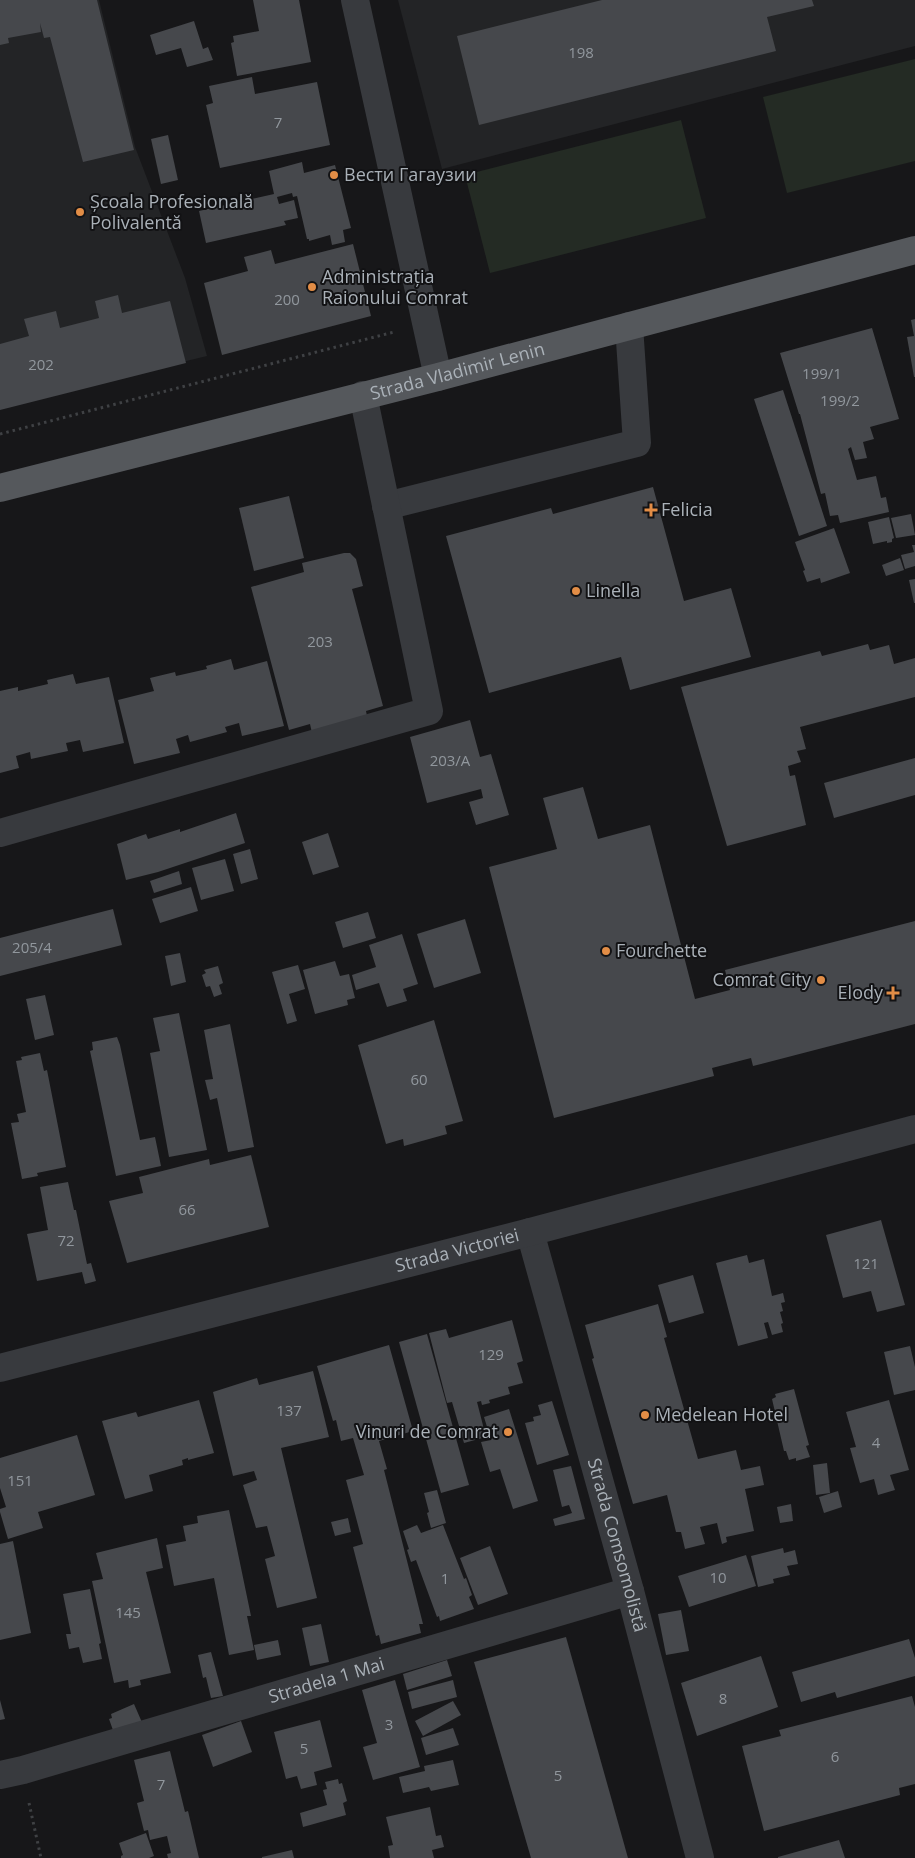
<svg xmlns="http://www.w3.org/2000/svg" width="915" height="1858" viewBox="0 0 915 1858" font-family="'Open Sans',sans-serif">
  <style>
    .built { fill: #232426 }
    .green { fill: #242b24 }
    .building { fill: #46484c }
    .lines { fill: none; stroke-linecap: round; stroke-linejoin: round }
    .path { stroke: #3f4144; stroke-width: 3; stroke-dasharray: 2.5 4; stroke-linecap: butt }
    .minor { stroke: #383a3e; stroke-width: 28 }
    .major { stroke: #55585c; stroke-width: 28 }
    .poi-dot { fill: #e28d46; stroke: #121214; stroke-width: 2 }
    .labels { text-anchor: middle; stroke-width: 4; stroke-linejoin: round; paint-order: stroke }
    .number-label { font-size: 15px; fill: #91979d }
    .poi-label { font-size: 18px; fill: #aab1b8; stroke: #121214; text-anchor: start }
    .street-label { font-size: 18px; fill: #aab1b8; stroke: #121214 }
  </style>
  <rect width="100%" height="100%" fill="#171719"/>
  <g class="built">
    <path d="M0 0H99L135 147 185 278 207 356 0 406Z"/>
    <path d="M398 0H915V46L442 169Z"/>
  </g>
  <g class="green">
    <path d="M915 59V161L787 193 763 97Z"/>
    <path d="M681 120 706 218 490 273 465 175Z"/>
  </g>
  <g class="building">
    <path d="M0 0H97L134 150 83 162 50 37 44 38 40 23 41 32 8 38 9 43 0 45Z"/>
    <path d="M253 0H299L311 62 237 76 231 43 234 42 233 36 259 31Z"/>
    <path d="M602 0H812L814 6 767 17 776 51 479 125 457 36Z"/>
    <path d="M194 21 203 49 208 47 213 60 187 67 181 48 156 55 150 35Z"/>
    <path d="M252 77 255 94 317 82 330 145 220 168 206 105 213 103 209 86Z"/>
    <path d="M168 135 178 180 161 184 151 139Z"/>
    <path d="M302 162 304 173 335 165 351 228 343 230 345 242 332 245 330 235 309 241V239H307L297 196 293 197 292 193 277 197 279 204 294 200 298 218 284 221 286 225 206 243 199 211 274 194 269 171Z"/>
    <path d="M353 244 371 316 222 355 204 283 248 271 244 257 271 250 275 264Z"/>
    <path d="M118 295 122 313 170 301 186 363 0 410V344L29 336 24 319 56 311 60 328 99 318 95 301Z"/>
    <path d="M915 319V377H914L907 337 914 336 911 320Z"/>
    <path d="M872 328 899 419 870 427 874 439 863 442 867 458 855 460 851 447 848 449 857 480 876 476 881 498 886 497 889 512 840 523 838 515 830 516 825 493 821 494 800 414H799L780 353Z"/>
    <path d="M783 390 827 526 799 536 754 399Z"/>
    <path d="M653 487 684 601 731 588 751 657 630 690 621 657 489 693 446 536 551 508 553 514Z"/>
    <path d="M289 496 304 558 254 571 239 508Z"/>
    <path d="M911 514 915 535 896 538 891 518Z"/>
    <path d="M889 517 894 538 892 539V542L887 543V541L873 544 868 522Z"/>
    <path d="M834 528 850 573 821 583 820 578 807 582 803 571 805 570 795 542Z"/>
    <path d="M912 545H915V566L905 569 901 555 914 552Z"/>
    <path d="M344 553H350L356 559 363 586 352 589 383 706 366 711 368 721 312 733 310 724 289 730 251 587 304 572 302 563Z"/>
    <path d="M900 558 904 570 886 576 882 565Z"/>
    <path d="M915 579V603H914L909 580Z"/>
    <path d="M868 644 870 650 889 645 894 664 915 658V697L800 727 806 749 797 751 801 762 788 766 790 776 795 775 806 825 727 846 681 687 820 651 822 656Z"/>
    <path d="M231 659 234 670 267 661 284 726 242 736 239 723 225 727 227 732 190 742 188 735 176 739 180 753 134 764 118 700 154 691 150 678 175 672 176 676 207 669 206 666Z"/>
    <path d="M73 674 76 684 109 677 124 743 83 752 80 740 66 743 68 751 31 759 30 752 16 756 19 768 0 773V691L18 687V691L48 684 47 680Z"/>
    <path d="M470 720 480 757 491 754 509 815 476 825 469 802 483 798 481 789 427 803 410 737Z"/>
    <path d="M915 758V795L834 818 824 783Z"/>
    <path d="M583 787 598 839 650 825 695 999 730 990 725 970 915 921V1024L753 1066 751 1058 712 1068 714 1076 554 1118 489 867 557 849 543 798Z"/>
    <path d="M236 813 245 843 158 872 126 880 117 844 146 834 148 839 180 829V832Z"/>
    <path d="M328 833 339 867 313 875 302 842Z"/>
    <path d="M250 849 258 879 241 884 233 854Z"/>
    <path d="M225 859 234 891 201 900 192 868Z"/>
    <path d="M179 871 182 884 154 893 150 881Z"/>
    <path d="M191 887 198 911 160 923 152 899Z"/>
    <path d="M113 909 122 945 0 976V938Z"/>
    <path d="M368 912 376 938 343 948 335 922Z"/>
    <path d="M465 919 481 973 434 988 417 934Z"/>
    <path d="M402 934 418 984 403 989 407 1001 387 1007 379 983 356 990 352 975 376 967 369 945Z"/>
    <path d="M180 953 186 982 171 986 165 956Z"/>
    <path d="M335 961 340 976 349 974 355 998 347 1000 348 1005 315 1014 303 970Z"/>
    <path d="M298 965 305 989 289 994 297 1021 287 1024 272 972Z"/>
    <path d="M218 966 223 983 219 985 222 994 214 997 210 986 206 987 202 975 206 973 204 970Z"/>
    <path d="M45 995 54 1035 35 1040 26 999Z"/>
    <path d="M179 1013 207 1150 169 1157 150 1053 160 1051 153 1018Z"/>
    <path d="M434 1020 463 1121 445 1126 447 1134 404 1146 403 1139 386 1144 358 1045Z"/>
    <path d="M230 1024 254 1147 228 1152 217 1098 210 1100 205 1080 213 1079 204 1030Z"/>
    <path d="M117 1037 120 1045 140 1140 155 1137 161 1166 116 1176 90 1051 93 1050 92 1042Z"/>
    <path d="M40 1053 44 1071 47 1070 66 1167 37 1173 38 1176 22 1179 11 1123 19 1122 17 1114 26 1112 16 1061 22 1060 21 1057Z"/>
    <path d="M251 1155 269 1227 127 1263 109 1201 143 1193 139 1177 209 1159 210 1165Z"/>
    <path d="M68 1182 74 1210H76L87 1264 91 1263 96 1281 85 1284 82 1272 37 1281 27 1234 48 1230 40 1187Z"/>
    <path d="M881 1220 905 1305 877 1312 871 1291 843 1298 826 1235Z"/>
    <path d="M747 1255 749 1263 764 1259 772 1296 783 1293 785 1302 781 1303 783 1311 780 1312 783 1323 781 1324 783 1332 772 1335 768 1322 764 1323 768 1338 738 1346 716 1263Z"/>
    <path d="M693 1275 704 1313 669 1323 658 1285Z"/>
    <path d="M658 1304 667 1337 664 1338 698 1459 736 1450 741 1470 760 1466 764 1485 745 1489 754 1531 726 1537 727 1542 722 1544 717 1523 700 1527 705 1544 685 1549 681 1532H676L667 1495 633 1504 592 1359 594 1358 585 1325Z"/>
    <path d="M512 1320 523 1361 517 1363 523 1383 508 1387 510 1394 489 1400 490 1403 482 1405 481 1401 477 1402 486 1437 464 1443 452 1402 447 1403 429 1333 446 1329 449 1338Z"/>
    <path d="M427 1334 469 1485 441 1493 399 1342Z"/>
    <path d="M389 1345 413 1431 379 1441 387 1469 384 1470 423 1624H419L421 1633 381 1644 379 1635 376 1636 353 1547 363 1544 346 1480 364 1475 353 1438 341 1441 336 1420 333 1421 317 1366Z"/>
    <path d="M910 1346 915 1367V1390L894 1395 884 1352Z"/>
    <path d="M313 1371 329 1437 281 1448 317 1598 277 1608 265 1559 275 1556 267 1526 256 1528 243 1485 257 1480 254 1471 233 1476 213 1392 257 1378 259 1385Z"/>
    <path d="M794 1389 809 1445 806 1446 810 1457 796 1461V1458L789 1460 786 1451H784L772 1399 776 1397 775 1394Z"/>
    <path d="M199 1400 214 1453 188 1460V1458L182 1460 183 1465 149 1475 153 1491 125 1499 102 1421 136 1412 138 1417Z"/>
    <path d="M889 1400 909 1470 890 1475 895 1490 878 1495 874 1479 860 1483 850 1448 856 1447 846 1412Z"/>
    <path d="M552 1401 569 1455 537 1465 525 1423 534 1421 533 1417 541 1415 538 1405Z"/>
    <path d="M509 1409 538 1501 513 1509 500 1469 490 1472 481 1442 491 1440 484 1417Z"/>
    <path d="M77 1435 95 1495 38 1512 43 1528 8 1539 0 1512V1509L6 1507 0 1488V1458Z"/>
    <path d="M827 1463 830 1493 816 1495 813 1465Z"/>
    <path d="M571 1466 585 1519 555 1526 553 1519 572 1513 569 1505 562 1507 553 1470Z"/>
    <path d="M437 1490 446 1523 431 1528 427 1513 429 1512 424 1493Z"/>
    <path d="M838 1491 842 1507 824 1513 819 1497Z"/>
    <path d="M791 1504 793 1521 780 1523 777 1507Z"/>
    <path d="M229 1510 251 1616H247L254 1650 229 1655 214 1578 174 1586 166 1545 186 1541 183 1526 198 1523 197 1516Z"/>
    <path d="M348 1518 351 1532 335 1536 331 1522Z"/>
    <path d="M417 1525 421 1533 443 1525 464 1579 466 1578 472 1595 469 1597 474 1609 440 1621 439 1616 437 1617 416 1560 411 1562 407 1550 409 1549 403 1531Z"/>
    <path d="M157 1538 163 1568 146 1572 171 1673 140 1680 141 1685 129 1688 128 1680 114 1683 92 1581 103 1579 96 1553Z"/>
    <path d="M13 1541 31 1633 0 1640V1544Z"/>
    <path d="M490 1546 508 1594 478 1605 460 1558Z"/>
    <path d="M783 1548 784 1553 795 1550 798 1564 787 1566 790 1575 773 1579 774 1583 758 1587 751 1556Z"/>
    <path d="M746 1555 756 1586 689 1607 678 1576Z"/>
    <path d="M90 1589 101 1643 99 1644 102 1659 83 1663 79 1647 69 1649 66 1634H71L63 1594Z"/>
    <path d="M681 1610 689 1651 666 1655 658 1614Z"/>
    <path d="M321 1624 329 1662 310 1666 302 1628Z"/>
    <path d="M566 1637 628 1858H531L474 1662Z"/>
    <path d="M909 1639 915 1658V1676L837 1698 835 1692 801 1702 792 1672Z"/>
    <path d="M278 1640 281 1655 257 1660 254 1645Z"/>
    <path d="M211 1652 223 1696 211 1698 206 1677 203 1678 198 1655Z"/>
    <path d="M761 1656 778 1707 697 1736 681 1683Z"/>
    <path d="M447 1660 452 1676 407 1690 403 1674Z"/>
    <path d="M395 1680 420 1767 373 1780 363 1747 377 1743 362 1690Z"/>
    <path d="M453 1680 457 1697 412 1709 408 1692Z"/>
    <path d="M912 1696 915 1707V1784L899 1788 900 1795 764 1831 742 1746 781 1736 779 1730Z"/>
    <path d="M0 1700 5 1719 0 1720Z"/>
    <path d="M453 1701 461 1715 423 1736 415 1721Z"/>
    <path d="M134 1704 144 1727 114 1733 109 1719 112 1718 111 1714Z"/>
    <path d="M320 1720 332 1767 314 1772 317 1785 301 1789 297 1776 286 1779 274 1732Z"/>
    <path d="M241 1721 252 1752 213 1767 202 1735Z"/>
    <path d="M453 1728 459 1745 426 1755 421 1738Z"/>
    <path d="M170 1751 185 1812 188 1811 199 1858H168L167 1854 171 1853 167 1836 150 1840 148 1830 144 1831 137 1803 144 1801 134 1760Z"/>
    <path d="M453 1760 459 1785 431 1791 429 1787 403 1793 399 1777 425 1771 424 1766Z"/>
    <path d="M338 1779 339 1784 342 1783 347 1801 343 1803 346 1815 303 1827 300 1813 327 1805 323 1790 327 1789 325 1782Z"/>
    <path d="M430 1807 436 1836 441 1835 444 1847 432 1850 434 1858H390L388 1846 393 1845 386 1817Z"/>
    <path d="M146 1833 154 1856 149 1858H121V1856L123 1855 119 1843Z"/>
    <path d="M839 1840 845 1858H778V1857Z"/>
    <path d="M292 1850 294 1858H262V1857Z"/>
  </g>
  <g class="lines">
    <g class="path">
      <path d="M0 434 394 332"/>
      <path d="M29 1803 41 1858"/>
    </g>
    <g class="minor">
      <path d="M355 0 438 377"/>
      <path d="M386 506 637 443 629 326"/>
      <path d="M0 833 429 711 363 395"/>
      <path id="s1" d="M530 1232 630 1591 700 1858"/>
      <path id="s2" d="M0 1368 530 1232 915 1129"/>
      <path id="s3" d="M0 1775 23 1770 630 1591"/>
    </g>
    <path class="major" id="s4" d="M0 488 438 377 915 250"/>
  </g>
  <g class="poi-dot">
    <circle cx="334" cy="175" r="5"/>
    <circle cx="80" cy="212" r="5"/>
    <circle cx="312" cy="287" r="5"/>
    <path d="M648.5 502.5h5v5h5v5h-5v5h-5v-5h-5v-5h5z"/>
    <circle cx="576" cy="591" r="5"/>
    <circle cx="606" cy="951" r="5"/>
    <circle cx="821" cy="980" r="5"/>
    <path d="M890.5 985.5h5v5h5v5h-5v5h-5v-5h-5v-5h5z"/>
    <circle cx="645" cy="1415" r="5"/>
    <circle cx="508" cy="1432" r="5"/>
  </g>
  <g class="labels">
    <g class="number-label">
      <text x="581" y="58">198</text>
      <text x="278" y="128">7</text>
      <text x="287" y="305">200</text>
      <text x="41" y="370">202</text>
      <text x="822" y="379">199/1</text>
      <text x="840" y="406">199/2</text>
      <text x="320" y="647">203</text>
      <text x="450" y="766">203/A</text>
      <text x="32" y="953">205/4</text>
      <text x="419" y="1085">60</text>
      <text x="187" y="1215">66</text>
      <text x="66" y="1246">72</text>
      <text x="866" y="1269">121</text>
      <text x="491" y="1360">129</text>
      <text x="289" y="1416">137</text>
      <text x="876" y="1448">4</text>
      <text x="20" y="1486">151</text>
      <text x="718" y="1583">10</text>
      <text x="445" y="1584">1</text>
      <text x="128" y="1618">145</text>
      <text x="723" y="1704">8</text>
      <text x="389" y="1730">3</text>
      <text x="304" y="1754">5</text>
      <text x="835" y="1762">6</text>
      <text x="558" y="1781">5</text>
      <text x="161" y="1790">7</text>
    </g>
    <g class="poi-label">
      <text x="344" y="181">Вести Гагаузии</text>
      <text x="90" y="208">Școala Profesională<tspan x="90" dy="21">Polivalentă</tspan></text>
      <text x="322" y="283">Administrația<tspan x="322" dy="21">Raionului Comrat</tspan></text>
      <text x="661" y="516">Felicia</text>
      <text x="586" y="597">Linella</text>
      <text x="616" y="957">Fourchette</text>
      <text x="811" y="986" text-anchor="end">Comrat City</text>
      <text x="883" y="999" text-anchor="end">Elody</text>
      <text x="655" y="1421">Medelean Hotel</text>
      <text x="498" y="1438" text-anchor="end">Vinuri de Comrat</text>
    </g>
    <g class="street-label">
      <text dy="6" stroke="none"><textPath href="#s4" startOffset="472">Strada Vladimir Lenin</textPath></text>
      <text dy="6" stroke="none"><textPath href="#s2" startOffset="472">Strada Victoriei</textPath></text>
      <text dy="6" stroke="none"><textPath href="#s1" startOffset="325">Strada Comsomolistă</textPath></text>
      <text dy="6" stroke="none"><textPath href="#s3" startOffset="340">Stradela 1 Mai</textPath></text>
    </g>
  </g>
</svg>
